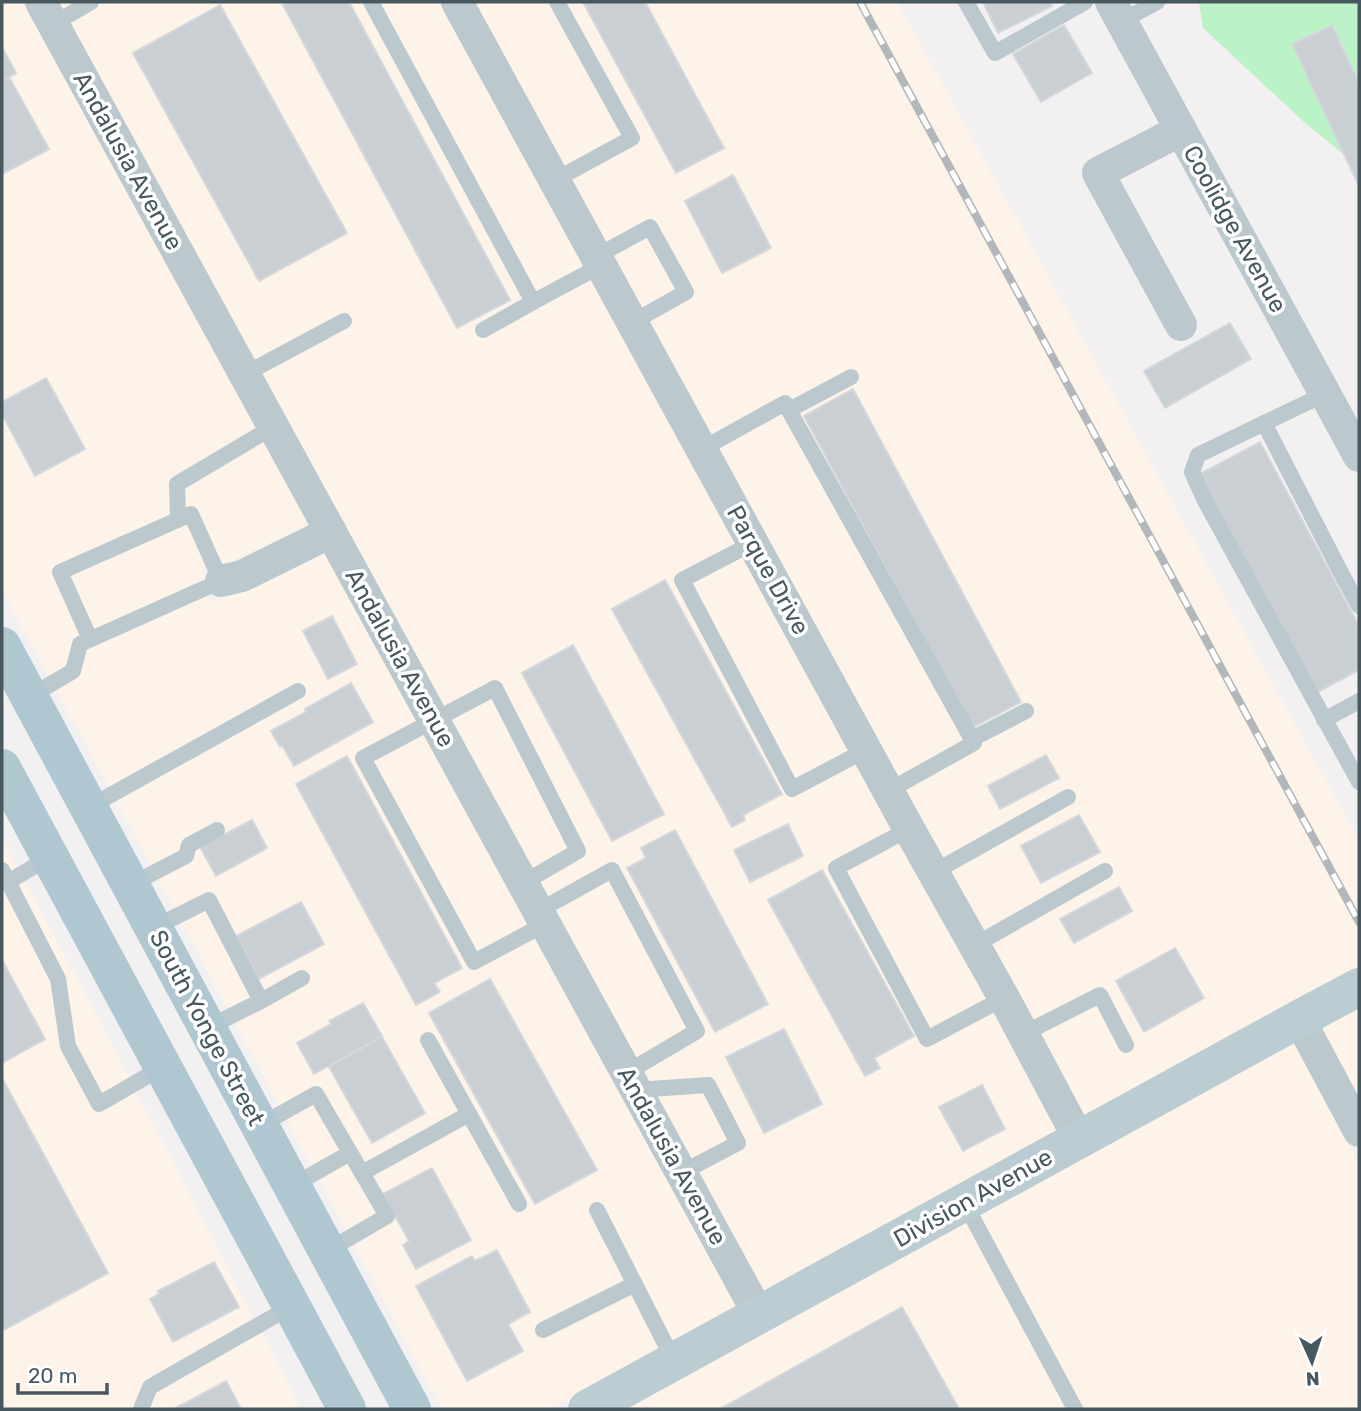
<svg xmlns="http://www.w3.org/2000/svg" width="1361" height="1411" viewBox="0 0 1361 1411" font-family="Rubik,sans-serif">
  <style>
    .commercial { fill: #fdf3e9 }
    .green { fill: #bcf3c6 }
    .building { fill: #cacfd3; stroke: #d4d8dc; stroke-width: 2 }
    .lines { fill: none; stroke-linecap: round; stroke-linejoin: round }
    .lane { stroke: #bbc9ce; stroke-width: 16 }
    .street { stroke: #bbc9ce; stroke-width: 32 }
    .secondary { stroke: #bbccd3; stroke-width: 38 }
    .primary { stroke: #aec7d1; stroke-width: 38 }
    .rail-casing { stroke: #b2b7bb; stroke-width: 8 }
    .rail { stroke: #fff; stroke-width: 5; stroke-dasharray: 16; stroke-linecap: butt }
    .labels { text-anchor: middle; stroke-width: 7; stroke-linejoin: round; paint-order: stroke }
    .street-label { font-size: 24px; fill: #47595f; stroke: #fff }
  </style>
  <rect width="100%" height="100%" fill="#f3f0f1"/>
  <g class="commercial">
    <path d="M2 2H23L309 524 237 559 203 568 210 601 248 591 325 554 737 1308 551 1409H442L85 742 2 590Z"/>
    <path d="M59 2H440L1010 1043 1057 1132 764 1293 344 524 339 510 337 511Z"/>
    <path d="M474 2H897L1359 841V969L1085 1117 1017 989 922 820Z"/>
    <path d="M2 839 89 1001 301 1409H2Z"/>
    <path d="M1359 1006V1098L1321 1027Z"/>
    <path d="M1293 1041 1359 1164V1409H622Z"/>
  </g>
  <path class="green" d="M1199 2H1359V167L1304 122 1203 28Z"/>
  <g class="building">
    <path d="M289 2H349L510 300 457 328 283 5Z"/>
    <path d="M583 2H645L724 148 676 173Z"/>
    <path d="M983 2H1050L1052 6 998 33Z"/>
    <path d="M220 5 347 233 259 281 133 53Z"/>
    <path d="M1064 25 1092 73 1041 102 1013 54Z"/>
    <path d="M1332 25 1359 83V186L1292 44Z"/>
    <path d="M2 47 16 73 2 81Z"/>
    <path d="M9 77 49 149 2 174V81Z"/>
    <path d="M733 175 771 248 722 273 685 201Z"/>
    <path d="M1230 323 1251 359 1165 408 1144 371Z"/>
    <path d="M46 378 85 449 35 476 2 414V402Z"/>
    <path d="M853 389 1021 702 972 728 804 416Z"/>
    <path d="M1260 442 1359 626V670L1316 693 1198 475Z"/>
    <path d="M665 580 782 794 743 815 745 820 732 827 612 609Z"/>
    <path d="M332 616 357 664 328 679 303 631Z"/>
    <path d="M573 645 664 814 612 841 522 673Z"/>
    <path d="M351 683 373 722 294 766 282 745 280 747 271 731 306 712 305 709Z"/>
    <path d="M1046 755 1059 778 1000 809 988 786Z"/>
    <path d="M347 756 462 968 434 983 440 992 416 1005 296 784Z"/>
    <path d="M1079 815 1100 852 1041 883 1021 846Z"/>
    <path d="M252 820 267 848 216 876 200 847Z"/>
    <path d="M788 824 803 856 750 882 734 850Z"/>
    <path d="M675 830 768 1004 715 1032 627 868 646 858 641 848Z"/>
    <path d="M822 870 914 1036 874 1058 880 1068 865 1076 768 900Z"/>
    <path d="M1119 887 1132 911 1074 943 1060 919Z"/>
    <path d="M301 902 324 944 259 979 236 936Z"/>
    <path d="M1175 948 1204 998 1144 1032 1116 981Z"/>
    <path d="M2 960 45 1039 2 1063Z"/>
    <path d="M490 979 597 1170 535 1204 429 1013Z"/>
    <path d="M363 1003 382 1036 314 1074 297 1043 331 1024 329 1021Z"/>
    <path d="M784 1029 822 1104 764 1133 726 1057Z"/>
    <path d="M382 1037 425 1113 372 1143 329 1067Z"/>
    <path d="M2 1078 108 1273 2 1331Z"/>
    <path d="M982 1085 1005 1129 963 1151 939 1107Z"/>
    <path d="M432 1168 471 1240 416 1269 403 1245 409 1241 383 1194Z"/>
    <path d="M497 1250 530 1312 508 1324 523 1351 467 1381 416 1286 472 1256 475 1261Z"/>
    <path d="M214 1262 239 1307 173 1342 150 1299 159 1294 158 1291Z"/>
    <path d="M902 1307 959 1409H720Z"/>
    <path d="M226 1381 241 1409H174Z"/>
  </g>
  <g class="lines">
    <g class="lane">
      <path d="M371 2 533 302 602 265"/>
      <path d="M966 2 995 53 1085 2"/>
      <path d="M1122 21 1157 2"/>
      <path d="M53 24 91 2"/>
      <path d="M555 180 632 138 557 2"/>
      <path d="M597 256 650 227 686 292 633 322"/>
      <path d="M483 330 533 302"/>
      <path d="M245 374 344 321"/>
      <path d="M1325 394 1198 455 1192 472 1204 499 1359 782"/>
      <path d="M789 410 851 377"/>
      <path d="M1264 423 1339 569 1359 606"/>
      <path d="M702 449 785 403 974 743 888 791"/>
      <path d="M178 520 177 484 273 427"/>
      <path d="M753 543 682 580 792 789 866 750"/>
      <path d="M29 697 73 671 80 644 221 581 191 514 60 572 90 639"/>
      <path d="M1324 720 1359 701"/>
      <path d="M972 739 1026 711"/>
      <path d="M89 807 298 691"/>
      <path d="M909 829 836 868 927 1039 1004 998"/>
      <path d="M2 870 58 979 68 1046 99 1104 163 1067"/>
      <path d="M934 872 1068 797"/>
      <path d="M8 882 50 857"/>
      <path d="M523 883 578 851 495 688 363 758 474 962 545 924"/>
      <path d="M130 885 186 856 189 845 217 830"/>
      <path d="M538 911 612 870 697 1031 626 1073"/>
      <path d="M153 928 209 900 261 1001 207 1028"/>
      <path d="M975 945 1105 871"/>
      <path d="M261 1001 302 978"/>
      <path d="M1023 1034 1100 995 1126 1045"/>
      <path d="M428 1040 469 1114"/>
      <path d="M636 1090 708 1085 738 1143 681 1173"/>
      <path d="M259 1126 316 1094 387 1216 327 1251"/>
      <path d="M362 1173 469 1114 519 1204"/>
      <path d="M292 1186 350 1153"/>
      <path d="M964 1202 1075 1409"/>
      <path d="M597 1210 674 1361"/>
      <path d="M543 1330 635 1284"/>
      <path d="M141 1409 150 1387 292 1306"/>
    </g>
    <g class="street">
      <path d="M41 2 759 1315"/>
      <path d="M457 2 909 829 1004 998 1079 1139"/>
      <path d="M1111 2 1359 456"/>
      <path d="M1181 325 1098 173 1181 130"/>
      <path d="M221 581 242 576 331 532"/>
      <path d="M1299 1019 1359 1131"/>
    </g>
    <path class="secondary" d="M587 1409 1299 1019 1359 987"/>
    <g class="primary">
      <path d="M2 646 412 1409"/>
      <path d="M2 768 347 1409"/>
    </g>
    <g class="rail-casing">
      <path id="rail" d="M860 2 1359 922"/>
    </g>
    <use href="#rail" class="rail"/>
  </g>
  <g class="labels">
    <g class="street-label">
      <text transform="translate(128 161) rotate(61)" y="8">Andalusia Avenue</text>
      <text transform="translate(1235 229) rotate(61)" y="8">Coolidge Avenue</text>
      <text transform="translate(768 570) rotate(61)" y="8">Parque Drive</text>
      <text transform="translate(400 658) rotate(61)" y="8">Andalusia Avenue</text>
      <text transform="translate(207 1028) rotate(62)" y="8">South Yonge Street</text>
      <text transform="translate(672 1156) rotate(61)" y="8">Andalusia Avenue</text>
      <text transform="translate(973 1198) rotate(-29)" y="8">Division Avenue</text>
    </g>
  </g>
  <rect width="1361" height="1411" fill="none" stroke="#47595f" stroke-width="7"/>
  <g transform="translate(1312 1362) rotate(177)" stroke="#ffffff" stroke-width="5" paint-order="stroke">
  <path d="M0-5L12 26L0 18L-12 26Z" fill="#47595f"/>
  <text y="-10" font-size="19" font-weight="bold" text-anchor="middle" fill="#47595f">N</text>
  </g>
  <path d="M18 1383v10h89v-10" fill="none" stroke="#47595f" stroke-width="3.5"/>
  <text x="28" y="1383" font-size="21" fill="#47595f" stroke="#ffffff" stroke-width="5" paint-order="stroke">20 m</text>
</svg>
